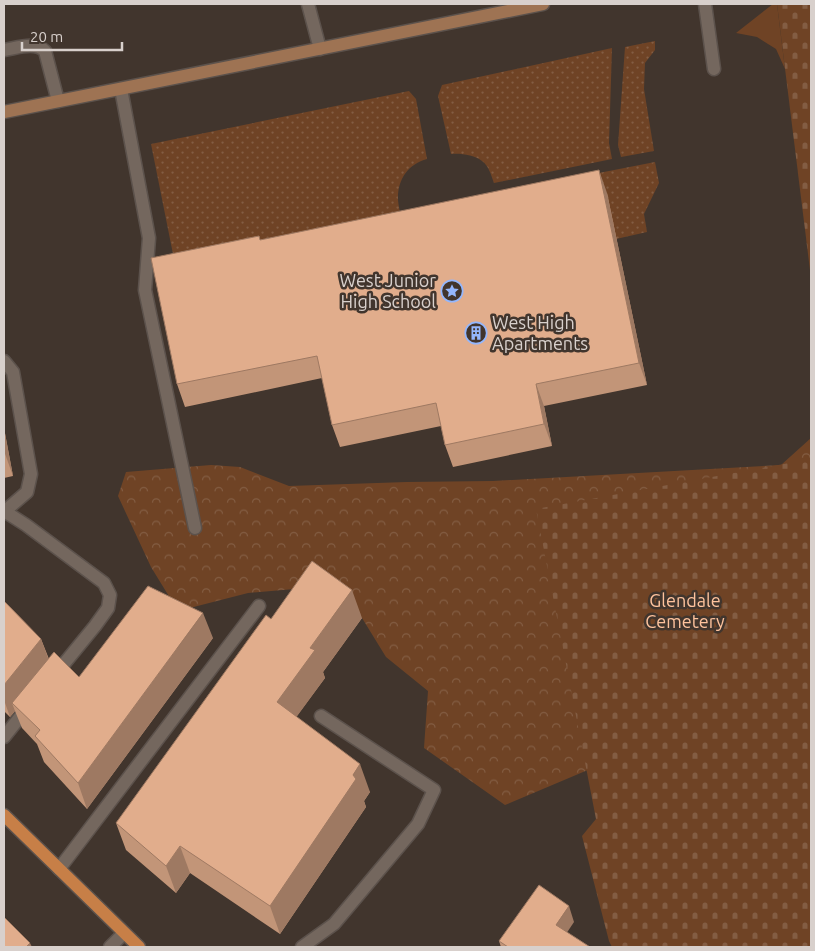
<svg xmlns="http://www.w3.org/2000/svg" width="815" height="951" viewBox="0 0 815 951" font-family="Ubuntu,sans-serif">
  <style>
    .grass { fill: url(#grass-dots) }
    .forest { fill: url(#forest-crowns) }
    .cemetery { fill: url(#cemetery-stones) }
    .garden { fill: #6f4325 }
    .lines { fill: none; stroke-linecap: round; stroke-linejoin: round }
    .service-casing { stroke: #5c524c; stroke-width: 15 }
    .minor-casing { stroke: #5c524c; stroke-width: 15 }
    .secondary-casing { stroke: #5c524c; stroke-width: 15 }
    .primary-casing { stroke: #5c524c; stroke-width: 15 }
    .service { stroke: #74675e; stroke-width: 12 }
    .minor { stroke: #74675e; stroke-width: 12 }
    .secondary { stroke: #9e7353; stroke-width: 12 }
    .primary { stroke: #c77f47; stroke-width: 12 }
    .wall { fill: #c29578 }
    .shaded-wall { fill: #9e7962 }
    .building { fill: #e1ad8c; stroke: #9e7962 }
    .labels { text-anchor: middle; stroke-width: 5; stroke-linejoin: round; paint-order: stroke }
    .poi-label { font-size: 18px; fill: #d8d0cc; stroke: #41352d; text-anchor: end }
    .park-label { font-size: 18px; fill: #fec39d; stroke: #41352d }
  </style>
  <defs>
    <pattern id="grass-dots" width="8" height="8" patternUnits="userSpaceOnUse" patternTransform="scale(1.25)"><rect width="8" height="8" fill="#6f4325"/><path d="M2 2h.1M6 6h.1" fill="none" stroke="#835d43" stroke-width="1.8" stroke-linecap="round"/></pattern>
    <pattern id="forest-crowns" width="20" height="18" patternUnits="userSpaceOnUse" patternTransform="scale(1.25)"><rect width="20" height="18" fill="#6f4325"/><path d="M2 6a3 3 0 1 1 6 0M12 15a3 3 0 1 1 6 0" fill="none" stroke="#835d43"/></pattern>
    <pattern id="cemetery-stones" width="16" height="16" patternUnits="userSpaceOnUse" patternTransform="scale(1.25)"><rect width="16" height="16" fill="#6f4325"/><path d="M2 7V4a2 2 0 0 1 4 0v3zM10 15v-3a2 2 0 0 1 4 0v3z" fill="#835d43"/></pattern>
  </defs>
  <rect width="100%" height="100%" fill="#41352d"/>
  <g class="grass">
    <path d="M655 41V50L645 63 644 89 654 151 621 157 618 145 625 47Z"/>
    <path d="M612 48 609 143 612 159 494 183C491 175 489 166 482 161 475 155 460 153 451 154L438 96 442 85Z"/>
    <path d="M409 91 416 99 427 159C408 164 397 180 398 200 399 211 403 223 405 234L175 264 151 144Z"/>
    <path d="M655 162 659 183 644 214 647 232 616 239 606 193 466 199Z"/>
  </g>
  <path class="forest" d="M811 438V568L602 764 505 805 424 748 428 691 386 657 362 618 306 588 248 593 178 611 151 567 118 496 126 472 211 465 240 467 289 486 407 482 493 481 781 465Z"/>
  <g class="cemetery">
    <path d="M777 4H811V278Z"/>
    <path d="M811 459V947H612L609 941 582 836 596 819 536 509Z"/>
  </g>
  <path class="garden" d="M773 4H777L785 69 776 49 757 37 736 33Z"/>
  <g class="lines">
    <g class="service-casing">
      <g id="service">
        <path d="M705 4 714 69"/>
        <path d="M4 50C17 48 35 41 45 51L58 101"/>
        <path d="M121 89 149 238 145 290 195 528"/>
        <path d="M4 361 13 372 31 474 27 492 5 511"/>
        <path d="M4 511 26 525 104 583 110 595 108 608 95 626 54 676"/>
        <path d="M4 737 28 707"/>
        <path d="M59 869 259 606"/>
        <path d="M110 947 124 933"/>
        <path d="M302 947 334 924 418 824 434 790 321 716"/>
      </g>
    </g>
    <g class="minor-casing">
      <path id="minor" d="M308 4 320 49"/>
    </g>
    <g class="secondary-casing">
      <path id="secondary" d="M4 112 543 4"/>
    </g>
    <g class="primary-casing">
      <path id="primary" d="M4 815 139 947"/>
    </g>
    <use href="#service" class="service"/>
    <use href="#minor" class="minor"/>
    <use href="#secondary" class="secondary"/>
    <use href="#primary" class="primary"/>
  </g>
  <g class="wall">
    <path d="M607 193 647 385 544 406 552 446 453 467 445 445 441 426 340 447 332 425 322 378 185 407 177 384 259 236 260 240Z"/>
    <path d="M4 428 13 476 4 478Z"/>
    <path d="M4 601 41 639 49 659 79 677 213 638 87 809 44 762 37 744 22 728 15 711 10 717 4 711Z"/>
    <path d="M362 618 323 672 325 678 296 717 370 792 364 801 366 807 280 934 190 873 176 893 126 850 116 823 271 619Z"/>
    <path d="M574 922 508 947H501L499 941Z"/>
  </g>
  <g class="shaded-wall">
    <path d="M599 170 607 193 647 385 639 363Z"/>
    <path d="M536 384 544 406 552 446 544 424Z"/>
    <path d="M4 428 13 476 4 451Z"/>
    <path d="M352 590 362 618 323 672 325 678 287 730 277 702 310 648Z"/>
    <path d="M203 613 213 638 87 809 78 783Z"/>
    <path d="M41 639 51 666 12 703 15 711 10 717 4 700V685Z"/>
    <path d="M360 764 370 792 364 801 366 807 280 934 270 906 353 775Z"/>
    <path d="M180 846 190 873 176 893 166 866Z"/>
    <path d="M569 906 574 922 562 940 556 925Z"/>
    <path d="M30 943 32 947H26Z"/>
  </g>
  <g class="building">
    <path d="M599 170 639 363 536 384 544 424 445 445 436 403 332 425 317 356 177 384 151 258 259 236 260 240Z"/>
    <path d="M312 561 352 590 310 648 315 650 277 702 360 764 353 775 356 779 270 906 180 846 166 866 116 823 266 615 271 619Z"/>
    <path d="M148 586 203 613 78 783 35 736 40 730 12 703 54 652 79 677Z"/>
    <path d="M4 601 41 639 4 685Z"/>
    <path d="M539 885 569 906 556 925 590 947H508L499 941Z"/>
    <path d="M4 917 30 943 26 947H4Z"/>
  </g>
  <defs>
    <g id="sight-ring" transform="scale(1.125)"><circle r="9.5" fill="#41352d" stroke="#94b7fd" stroke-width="1.5"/><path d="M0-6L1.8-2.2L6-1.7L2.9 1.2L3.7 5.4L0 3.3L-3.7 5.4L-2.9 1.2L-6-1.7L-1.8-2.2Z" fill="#94b7fd"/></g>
    <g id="building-ring" transform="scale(1.125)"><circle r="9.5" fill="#41352d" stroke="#94b7fd" stroke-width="1.5"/><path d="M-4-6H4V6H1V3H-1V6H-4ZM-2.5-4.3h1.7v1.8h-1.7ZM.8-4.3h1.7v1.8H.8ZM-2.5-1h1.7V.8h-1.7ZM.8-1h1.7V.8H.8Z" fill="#94b7fd"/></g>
  </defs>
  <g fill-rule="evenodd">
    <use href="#sight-ring" x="452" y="291"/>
    <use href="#building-ring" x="476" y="333"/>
  </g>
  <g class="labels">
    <g class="poi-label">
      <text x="436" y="287">West Junior<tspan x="436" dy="21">High School</tspan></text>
      <text x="492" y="329" text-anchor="start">West High<tspan x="492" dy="21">Apartments</tspan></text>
    </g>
    <g class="park-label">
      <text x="685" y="607">Glendale<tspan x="685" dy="21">Cemetery</tspan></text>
    </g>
  </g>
  <rect width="815" height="951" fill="none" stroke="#d8d0cc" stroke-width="10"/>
  <path d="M22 42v8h100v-8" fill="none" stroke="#d8d0cc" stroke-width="2.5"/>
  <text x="30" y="42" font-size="15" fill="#d8d0cc" stroke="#41352d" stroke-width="4" paint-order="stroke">20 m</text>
</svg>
